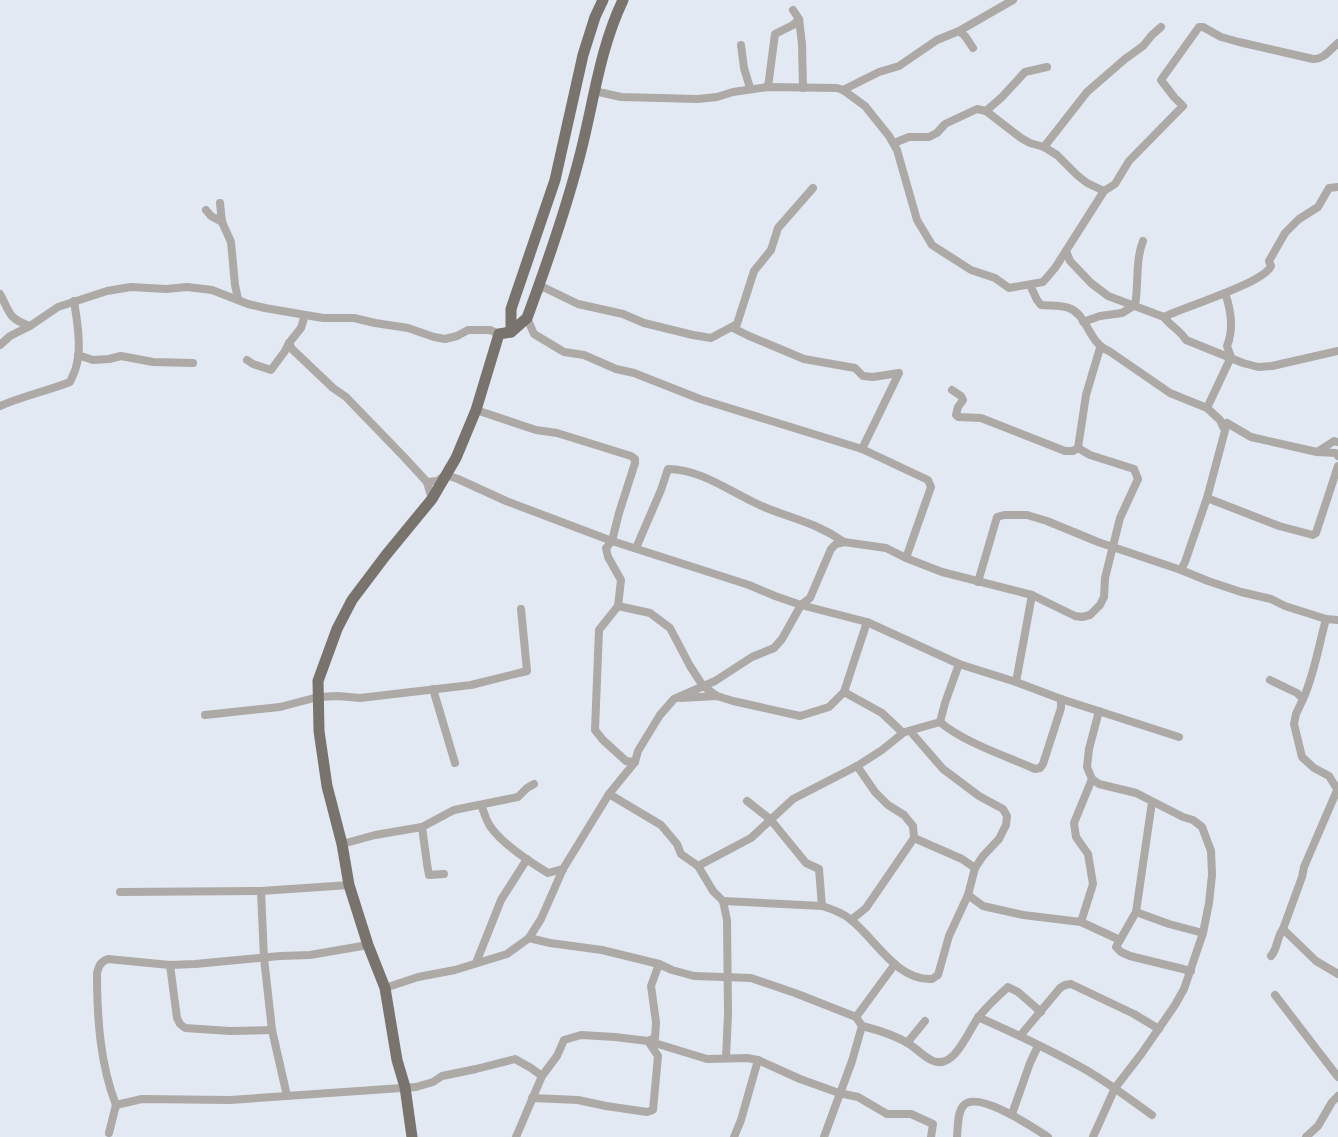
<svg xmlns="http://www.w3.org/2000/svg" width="1338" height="1137" viewBox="0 0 1338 1137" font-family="Overpass,sans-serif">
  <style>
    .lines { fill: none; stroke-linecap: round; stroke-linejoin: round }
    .minor { stroke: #aca9a6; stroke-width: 8 }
    .primary { stroke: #79736e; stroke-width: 11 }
  </style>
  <rect width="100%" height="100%" fill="#e3e9f2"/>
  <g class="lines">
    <g class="minor">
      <path d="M793 10 799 19 802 44 803 88"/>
      <path d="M959 31 1013 0"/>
      <path d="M741 45 744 68 750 88 748 89"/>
      <path d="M768 87 775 34 793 25 799 19"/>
      <path d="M843 90 879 72 899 66 937 40 959 31 965 36 973 48"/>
      <path d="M594 91 621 97 698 99 717 97 733 92 768 87 837 88 843 90 865 106 889 136 897 150 917 220 932 245 971 270 995 278 1009 288 1043 282 1055 268 1104 191 1115 184 1129 161 1183 106 1174 97 1161 80 1199 27H1203L1221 37 1239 42 1313 59C1323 60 1330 50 1338 43"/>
      <path d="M986 111 1002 97 1025 72 1047 67"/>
      <path d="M894 143 909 137H929L937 133 945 124 977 109 986 111 1021 138 1030 143 1044 147 1057 155 1077 175 1087 183 1104 191"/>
      <path d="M1044 147 1087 92 1125 59 1143 46 1152 35 1161 27"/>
      <path d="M220 203 222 222 231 242 235 285 238 299"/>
      <path d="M206 210 211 216 222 222"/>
      <path d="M1066 251 1070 261 1091 283 1108 296 1164 317C1170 326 1180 330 1186 340L1243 363 1258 367 1272 366 1338 351"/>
      <path d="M1030 285 1037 300 1041 305C1050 306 1061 305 1069 308 1088 315 1088 343 1109 351L1170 393 1207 408 1220 420 1223 427 1227 423 1207 498 1185 562 1181 570"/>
      <path d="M536 293 543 287 578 304 623 314 644 323 693 335 711 338 737 324 754 271 771 250 778 228 813 188"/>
      <path d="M0 294C10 312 8 319 30 326"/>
      <path d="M305 315 301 328 289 343 292 349 333 388 346 397 404 457 427 482 432 499"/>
      <path d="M1164 317C1184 307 1264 283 1271 266L1269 261 1285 233 1299 219 1318 207 1329 188 1338 187"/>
      <path d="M527 318 534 334 564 352 584 355 616 369 634 373 700 399 862 449 928 480 931 487 906 558"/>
      <path d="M1083 322 1100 316 1122 313 1135 305C1139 283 1135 262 1143 241"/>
      <path d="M733 328 749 336 804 359 855 368 863 376 873 377 899 373 862 449"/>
      <path d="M0 345 10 336 30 326 58 307 107 291 131 287 166 289 187 287 212 290 248 304 265 308 323 318H354L375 323 408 328 434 337 445 339 457 336 468 330H490L499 334"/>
      <path d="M78 355 93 360 109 359 121 356 153 362 193 363"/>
      <path d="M247 360 253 364 271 370 285 351 289 343"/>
      <path d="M952 390 961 396 963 400 958 407 956 415 958 417 981 418 1065 451H1073L1078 448 1086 395 1100 348"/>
      <path d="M0 406C23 396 47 391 70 382 72 377 75 372 76 367 82 348 77 320 74 301"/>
      <path d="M1207 408 1231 357 1227 346C1234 329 1231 310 1225 293"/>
      <path d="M476 410 536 430 557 433 631 456 635 459V463L619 513 612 541 606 548 608 557 621 580 618 606 599 630 595 730 603 740 626 761 635 762"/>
      <path d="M1227 423 1251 437 1317 452 1336 453 1338 456"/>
      <path d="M1317 452 1334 441 1338 442"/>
      <path d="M427 482 437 481 446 475 458 479 506 501 612 541 749 585 775 596 801 605 867 622 959 664 1016 682 1061 699 1179 737"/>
      <path d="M1207 498 1279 526 1313 535 1316 533 1338 466"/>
      <path d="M636 548 661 490 668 469C702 469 733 494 764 507 793 519 817 523 844 542"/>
      <path d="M978 582 997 517 1004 515H1027L1047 521 1098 542 1181 570 1208 581 1241 592 1271 599 1285 606 1326 619 1338 620"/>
      <path d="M618 606 650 613 670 628 690 666 703 686 717 696"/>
      <path d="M1270 680 1297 693 1303 699C1314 676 1319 644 1326 619"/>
      <path d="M1016 682 1032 595"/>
      <path d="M433 689 455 763"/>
      <path d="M681 698 717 696 733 701 800 716 829 707 844 692"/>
      <path d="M1303 699 1296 714 1294 724 1302 757 1314 768 1329 776 1337 789"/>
      <path d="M205 715 280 707 318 697 338 696 360 698 471 685 527 671 521 609"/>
      <path d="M940 722C963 742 1006 756 1035 769L1040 768 1043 764 1061 708V699"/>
      <path d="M905 732 940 722 945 703 959 664"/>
      <path d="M1338 788 1304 867 1302 877 1283 929 1316 961 1338 974"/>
      <path d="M609 794 635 762 638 751 660 715 674 699 715 681 752 657 774 648 782 639 801 605 810 598 831 549 836 544 844 542 886 548 906 558 942 572 1032 595 1075 616 1082 617 1090 615 1100 605 1104 597 1105 578 1120 518 1138 479 1134 469 1090 455 1078 448"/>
      <path d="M747 801 770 819 806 863 819 869 822 906"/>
      <path d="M1152 802 1136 912 1116 947 1121 952 1130 956 1191 971"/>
      <path d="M481 805C484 812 486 820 490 826 502 844 530 862 548 873L563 869"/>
      <path d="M422 827 427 864 429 875 444 874"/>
      <path d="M914 838 962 859 975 868"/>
      <path d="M342 844 375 835 422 827 454 810 518 797 527 788 534 784"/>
      <path d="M698 866 713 891 723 901 727 920 728 1014 726 1058"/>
      <path d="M120 892 261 891"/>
      <path d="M968 895 983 906 1023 915 1081 922 1120 940"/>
      <path d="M723 901 822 906C832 909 841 912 850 919 875 938 896 981 932 979L938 975 949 936 968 895 975 868 983 856 999 839 1006 825 1007 816 1003 809 979 796 943 769 910 731"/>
      <path d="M1136 912 1169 924 1203 933"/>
      <path d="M851 920 866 908 914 838 913 826 904 815 888 805 875 792 857 766"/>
      <path d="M1081 922 1093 884 1088 854 1076 837 1074 823 1092 779"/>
      <path d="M529 938 550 943 602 950 659 964 672 970 694 976 751 978 795 993 856 1017 862 1026 852 1061 824 1137"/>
      <path d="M368 945 310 955 280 956 195 964 170 965 108 959C100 962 99 966 97 973 97 1017 100 1064 116 1105L142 1099 230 1100 416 1087 433 1082 442 1076 476 1069 515 1059 531 1068 542 1076"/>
      <path d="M1271 956C1278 948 1276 939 1283 929"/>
      <path d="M476 963 501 900 527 859"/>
      <path d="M170 965 177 1018 180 1024 185 1028 230 1031 272 1030"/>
      <path d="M385 988 418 977 455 970 507 954 529 938 541 919 563 869 609 794 661 825 677 844 681 854 698 866 751 838 793 799 857 766 882 750 903 733 882 713 844 692 867 622"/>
      <path d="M1275 995 1338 1077"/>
      <path d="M856 1017 895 964"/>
      <path d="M978 1017C1012 1032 1046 1048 1079 1066 1105 1080 1128 1098 1152 1115"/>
      <path d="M862 1026C878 1030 895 1035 909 1044 916 1048 923 1056 931 1060 954 1072 968 1031 978 1018 986 1007 998 996 1008 987L1018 992 1041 1012"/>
      <path d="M1020 1036 1060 988 1065 985 1071 984 1134 1014 1159 1029"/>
      <path d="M907 1043 925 1021"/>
      <path d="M287 1096 272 1030 264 958 261 891 349 885"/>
      <path d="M532 1098 578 1100 606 1106 647 1112 653 1110 658 1056 648 1041 655 1038 656 1022 651 986 659 964"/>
      <path d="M1012 1114 1030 1063 1038 1046"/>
      <path d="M109 1133 116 1105"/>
      <path d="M516 1137 542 1076 557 1056 564 1040 581 1035 615 1037 648 1041 707 1059 747 1058 758 1060 800 1079 839 1093 858 1097 887 1114H911L933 1124 931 1137"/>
      <path d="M734 1137 741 1120 758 1060"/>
      <path d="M957 1137C958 1128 957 1114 963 1106 977 1089 1034 1128 1048 1137"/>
      <path d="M1093 1137 1115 1088 1142 1053 1175 1005 1184 989 1203 933 1209 903 1212 875 1211 851 1202 827 1193 820 1183 817 1136 793 1099 784 1092 779 1087 767 1089 749 1099 711"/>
      <path d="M1306 1137 1318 1126 1332 1102 1338 1096"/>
    </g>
    <g class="primary">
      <path d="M511 332V309L555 180 583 55 595 17 603 0"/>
      <path d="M412 1137 405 1087 397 1060 385 988 368 945 349 885 342 844 327 786 319 731 318 681 337 629 352 600 386 555 432 499 456 458 476 410 499 334 511 332 527 318C547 264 567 207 581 151 594 100 600 48 623 0"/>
    </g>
  </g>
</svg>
